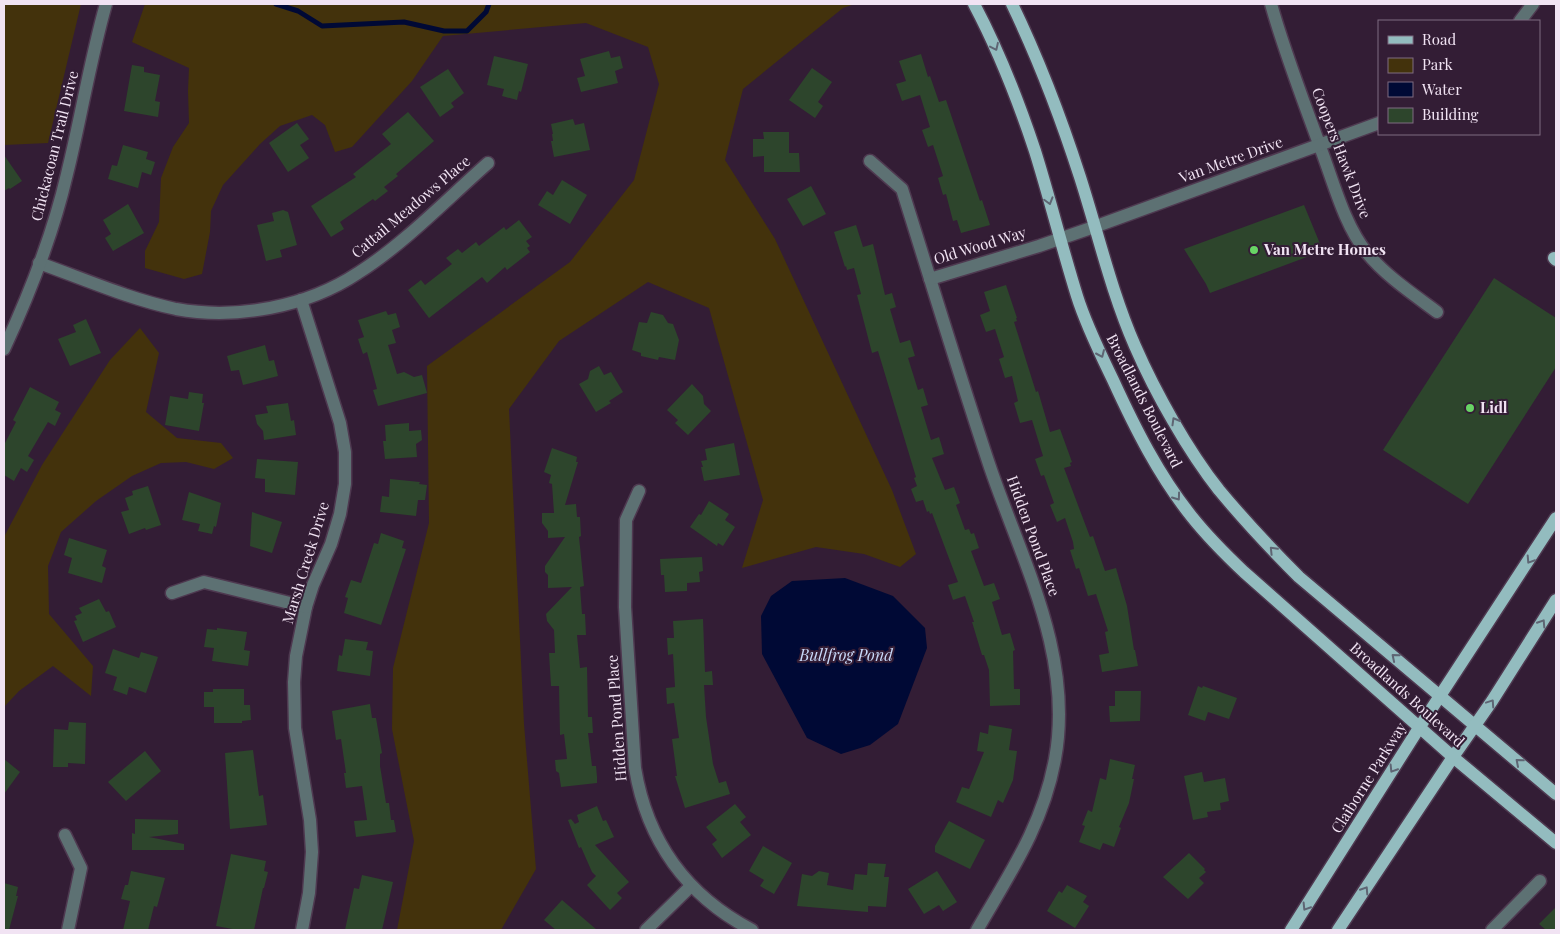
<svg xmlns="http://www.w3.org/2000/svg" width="1560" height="934" viewBox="0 0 1560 934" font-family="'Playfair Display',serif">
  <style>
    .green { fill: #43320c }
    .water { fill: #000935 }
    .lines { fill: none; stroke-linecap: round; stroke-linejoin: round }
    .stream { stroke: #000935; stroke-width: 5 }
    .building { fill: #2d452c }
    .minor-casing { stroke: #4e3950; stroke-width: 15 }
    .major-casing { stroke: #4e3950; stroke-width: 15 }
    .minor { stroke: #5d7173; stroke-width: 12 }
    .major { stroke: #93bcbf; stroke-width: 12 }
    .oneway { stroke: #5e6573 }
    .poi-dot { fill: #68d465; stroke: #331d35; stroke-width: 2 }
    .labels { text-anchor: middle; stroke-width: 4; stroke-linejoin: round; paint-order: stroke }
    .street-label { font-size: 15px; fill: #f1e3f3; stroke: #331d35 }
    .poi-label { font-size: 15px; font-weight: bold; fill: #f1e3f3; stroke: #331d35; text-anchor: start }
    .water-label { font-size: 16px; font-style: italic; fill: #c8d9f9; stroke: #331d35 }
  </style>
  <rect width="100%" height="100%" fill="#331d35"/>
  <g class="green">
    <path d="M4 4H81L48 143 4 145Z"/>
    <path d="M145 4H855L843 8 743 89 725 160 775 239 892 490 916 554 900 567 864 554 816 547 742 568 763 500 709 308 648 282 559 341 509 409 524 724 536 869 501 930H397L414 841 392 729 393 668 429 523 427 366 570 262 634 180 659 84 648 47 586 23 443 36 412 81 352 147 335 152 325 125 312 115 280 126 260 144 223 185 211 211 210 232 202 274 184 279 145 268V251L159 222 161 178 173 147 189 123 188 91 189 68 132 42Z"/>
    <path d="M140 328 159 353 146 412 177 438 221 443 233 458 214 469 186 462 161 463 132 476 96 501 61 532 48 566 49 614 93 666 91 696 53 666 19 691 4 707V537L42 465 110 360Z"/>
  </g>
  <path class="water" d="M845 578 893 596 925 628 927 648 898 724 870 745 841 754 807 738 762 654 761 616 771 596 792 581Z"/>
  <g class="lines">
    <path class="stream" d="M276 4 298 11 322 26 404 22 444 31H467L486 12 489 4"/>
  </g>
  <g class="building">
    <path d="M609 51 611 58 620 56 623 68 615 71 618 83 581 92 577 78 585 76 580 59Z"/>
    <path d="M921 54 928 77 930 76 939 102 946 100 978 195 980 201 982 200 990 225 961 233 957 220 953 221 946 194 943 195 938 178 943 176 933 145 928 147 922 130 930 127 920 95 902 101 896 84 906 81 899 61Z"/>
    <path d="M494 56 528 64 521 92 519 91 517 100 502 96 504 89 487 85Z"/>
    <path d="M132 65 144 67V72L160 75 155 101 160 102 158 117 124 111Z"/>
    <path d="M812 68 832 82 818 102 823 106 815 118 789 100Z"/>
    <path d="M448 69 464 93 451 103 454 107 440 117 420 87Z"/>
    <path d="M408 112 434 141 396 174 398 176 384 187 388 191 375 201 373 199 340 222 344 229 331 237 311 206 356 177 353 174 391 144 382 134Z"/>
    <path d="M573 119 575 125 584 123 590 150 554 157 551 141H553L552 134H553L551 124Z"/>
    <path d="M297 123 309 139 300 145 309 158 288 172 269 143Z"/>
    <path d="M763 132H789V153H799L800 172H764V156L753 157V139H764Z"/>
    <path d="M123 145 148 152 146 159 155 162 151 175 142 172 138 188 108 179 112 165 117 166Z"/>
    <path d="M4 155 22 181 10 189 9 188 4 191Z"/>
    <path d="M562 180 587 195 570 224 538 205 547 191 553 195Z"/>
    <path d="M811 186 826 214 803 226 787 199Z"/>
    <path d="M128 204 144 233 113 251 105 238 111 234 103 220Z"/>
    <path d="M1304 205 1323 251 1210 293 1206 284 1184 249Z"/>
    <path d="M283 210 288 212 297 245 280 250 282 257 266 261 257 225 274 221 272 213Z"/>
    <path d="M519 220 532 237 526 241 530 246 527 248 530 252 507 270 505 267 487 283 482 277 429 318 408 290 421 280 425 285 452 264 446 258 458 249 462 253 476 242 479 246 504 227 506 230Z"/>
    <path d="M856 225 863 247 873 244 885 295 892 293 896 307 890 309 900 343 910 340 915 356 908 358 918 390 923 388 928 405 921 407 931 440 939 437 944 454 932 458 945 490 954 487 960 503 956 505 965 530 969 529 971 534 974 533 979 548 971 551 984 586 994 583 1000 599 992 602 1002 635 1010 633 1015 650 1013 651 1014 689H1020V705L990 706 989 670 984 655H982L972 622H974L965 596 953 600 948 585 958 582 947 553 932 513 930 514 929 511 927 512 923 500 916 502 911 489 917 486 914 478 916 477 878 351 872 353 857 295 861 294 854 268 847 270 846 266 845 267 834 232Z"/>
    <path d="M1494 278 1556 318V367L1468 504 1383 450Z"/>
    <path d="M1006 285 1017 318H1016L1017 321 1014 322 1036 392 1038 391 1050 432 1060 429 1072 462 1070 463 1071 466 1064 468 1090 537 1093 536 1105 571 1116 568 1127 606 1134 650H1135L1138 666 1102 672 1099 655 1109 653 1105 632 1108 631 1096 594 1088 596 1079 568 1076 569 1070 550 1074 549 1073 542 1065 518 1057 522 1050 505 1054 503 1044 475 1041 476 1035 459 1043 456 1032 420 1020 423 1014 403 1018 401 1012 376 1005 378 999 359 1004 357 995 329 986 332 980 315 990 311 984 292Z"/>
    <path d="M386 311 388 315 396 313 400 327 392 330 396 343 388 345 397 374 404 372 414 377 422 375 427 393 378 406 373 390 377 389 367 352 363 354 358 339 364 337 358 320Z"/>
    <path d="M651 312 663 315 668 323 673 324 679 340 675 360 659 357 658 360 641 356V353L632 350 639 322 647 323Z"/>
    <path d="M86 319 101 353 70 366 58 339 76 332 73 325Z"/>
    <path d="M265 345 269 361 274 360 278 376 243 385 239 370 231 371 227 356Z"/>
    <path d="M599 366 604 375 611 372 623 392 609 401 611 403 596 412 579 384 588 379 590 371Z"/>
    <path d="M692 384 703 396 704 404 711 411 688 435 675 423 678 420 667 410Z"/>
    <path d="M30 387 59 402 55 410 61 413 55 426 48 422 28 456 34 460 27 472 21 468 14 481 4 475V445L16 422 13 420Z"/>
    <path d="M189 392 203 394 202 403H204L199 431 165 425 170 396 188 399Z"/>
    <path d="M288 403 291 421 294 420 296 435 264 440 263 431 257 424 255 415 268 413 266 406Z"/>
    <path d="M409 423V431L421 430 422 440 416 444 417 457 385 459 383 441H386L385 425Z"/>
    <path d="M734 443 740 475 704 481 701 467H703L701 461 707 460 705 449Z"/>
    <path d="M552 448 577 457 576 462H578L565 505 576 504 577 517H580L581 536 579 537 584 586 580 587 582 614H585L586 635H577L580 668 587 667 588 717H592L593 733H588L592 766H596L597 777V783L561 787 559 773 556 771 555 760 567 759 564 734 560 735 559 686H551L549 653H555L554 630 547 621 546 614 572 587 548 588V575L545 572V566L565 537 548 538V531L542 523V513H554L552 484 549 483 551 475 544 472Z"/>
    <path d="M257 459 298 462 295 495 265 492V479L255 478Z"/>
    <path d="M390 479 420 482 419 484 427 485 425 500H418L416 516 380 512 382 496 389 497Z"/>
    <path d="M148 486 161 525 146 530 145 528 129 534 121 512 129 510 125 498 133 495 132 491Z"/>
    <path d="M189 492 221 503 216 527 214 526 212 534 198 531 200 524 182 520Z"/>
    <path d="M709 501 729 514 725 520 735 527 723 546 718 543 717 546 690 527 699 514 701 515Z"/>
    <path d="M252 512 282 522 272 553 250 546Z"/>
    <path d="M381 533 404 541 402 548 406 549 381 625 344 613 348 598 345 597 351 580 361 583 374 543 378 544Z"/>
    <path d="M69 538 107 550 102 566 106 568 102 583 68 573 72 558 64 555Z"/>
    <path d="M702 557 703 571 699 572 700 582 687 583V591L665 592 664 575H661L660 559Z"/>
    <path d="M99 599 106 612 109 611 116 627 83 642 74 621 77 620 75 616 82 613 79 608Z"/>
    <path d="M703 619 705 672 712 671 713 685H704L706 717 713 764 719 783 726 781 730 794 685 808 675 776H677L672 739 679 738 674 703 667 704 666 688 675 687 673 654 668 655 667 638H674L673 621Z"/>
    <path d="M217 628 247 632 244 650 250 651 248 666 212 661 214 648 204 647 207 629 217 630Z"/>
    <path d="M345 639 368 642 366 650 373 651 370 676 337 671 339 655 342 656Z"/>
    <path d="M113 649 139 658 141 652 158 657 146 693 129 687 127 695 113 690 117 677 105 673Z"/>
    <path d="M1198 686 1202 688 1203 686 1237 698 1229 719 1208 712 1205 721 1188 715Z"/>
    <path d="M213 689H244V705H250L251 720 242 721V723H214V707H204V692H213Z"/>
    <path d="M1115 691H1141L1140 721 1110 722 1109 706H1115Z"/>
    <path d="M370 704 372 718H376L382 753 380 754V766L386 803H389L391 820H394L396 832 356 837 354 821 367 820 362 786 346 788 344 773H346L341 739 336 740 332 711Z"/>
    <path d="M69 722 86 723 85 764 68 763V767H53L54 729 68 730Z"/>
    <path d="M989 725 1012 729 1009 750 1017 751 1013 780 1003 803 998 800 991 817 956 802 962 787 969 789 984 752 977 751 980 732 988 734Z"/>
    <path d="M253 750 259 796 263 795 267 825 230 829 225 753Z"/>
    <path d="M145 751 161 771 126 801 108 782Z"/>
    <path d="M4 759 20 772 4 794Z"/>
    <path d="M1110 759 1135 765 1132 779H1134L1129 803 1119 827 1121 828 1114 847 1103 843 1100 850 1079 842 1085 826 1082 825 1088 810 1092 812 1100 778 1106 780Z"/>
    <path d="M1202 772 1204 782 1225 778 1229 801 1220 803 1221 810 1207 812 1208 817 1193 820 1184 776Z"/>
    <path d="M735 804 746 817 740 822 751 835 722 858 712 844 717 840 706 827Z"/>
    <path d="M597 806 603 821 606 820 614 837 595 845 629 882 617 893 622 898 610 910 587 885 596 876 592 872 581 847 579 848 568 820 571 819 575 824 579 822 577 815Z"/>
    <path d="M135 819 178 820V834L149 837 184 844V850H132V833L135 834Z"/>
    <path d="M949 821 985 840 970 869 935 852V846Z"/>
    <path d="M763 846 792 863 774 894 760 886 764 880 749 871Z"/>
    <path d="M1189 853 1205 869 1204 870 1206 872 1199 878 1204 883 1188 899 1163 877Z"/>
    <path d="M231 854 266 861 264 871 268 872 264 888H263L254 930H238L216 926Z"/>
    <path d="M868 863 886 864 884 877H889L886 907 868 906V912L797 906 802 874 812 876 819 871 829 873 827 885 853 890 855 874 867 875Z"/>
    <path d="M131 871 165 878 157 907 154 906 148 930H123L130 901 121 899 125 885H128Z"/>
    <path d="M937 871 957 902 943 911 939 905 924 914 908 889Z"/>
    <path d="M362 875 393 882 382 930H345L354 888 359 889Z"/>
    <path d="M4 883 18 887 16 896H18L9 930H4Z"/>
    <path d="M1067 885 1087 896 1083 902 1089 906 1075 928 1047 911 1059 891 1062 893Z"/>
    <path d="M562 900 597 930H556L544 920Z"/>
    <path d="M1556 907V930H1546L1539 924Z"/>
  </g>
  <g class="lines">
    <g class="minor-casing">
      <g id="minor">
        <path d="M1271 4C1285 54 1304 102 1322 152 1334 184 1345 226 1367 253 1386 276 1413 294 1437 312"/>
        <path d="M1520 21 1533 4"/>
        <path d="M870 161 902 189C931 281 959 374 990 467 1022 561 1074 656 1055 759 1043 825 1010 873 977 930"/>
        <path d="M39 263C84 279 129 299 176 309 236 320 307 307 358 273 404 244 447 199 488 163"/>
        <path d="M930 279 1039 246 1094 227 1379 123"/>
        <path d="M301 300 340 423 345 452V484L340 514 331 544 313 585 306 607 296 656 294 682 295 728 310 820 312 852 309 893 302 930"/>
        <path d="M4 349C30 293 53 234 67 174 81 118 90 60 106 4"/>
        <path d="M639 491 626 520 625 607 635 768C647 841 687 896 752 930"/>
        <path d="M172 593 204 582 306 607"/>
        <path d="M65 835 81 868 68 930"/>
        <path d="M646 930 691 886"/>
        <path d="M1492 930 1540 881"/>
      </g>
    </g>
    <g class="major-casing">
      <g id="major">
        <path d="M974 4C999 51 1018 100 1035 151 1050 199 1062 248 1077 296 1086 325 1100 353 1113 380 1135 428 1159 476 1192 517 1208 537 1226 555 1244 572L1453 757 1556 843"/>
        <path d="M1012 4C1039 60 1061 118 1080 177 1098 233 1111 291 1135 346 1155 392 1188 451 1219 490 1244 520 1271 549 1299 577L1556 794"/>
        <path d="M1554 258 1556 260"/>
        <path d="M1291 930 1419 728 1556 518"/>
        <path d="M1338 930 1453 757 1492 701 1556 600"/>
      </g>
    </g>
    <use href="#minor" class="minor"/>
    <use href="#major" class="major"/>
  </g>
  <defs><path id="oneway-chevron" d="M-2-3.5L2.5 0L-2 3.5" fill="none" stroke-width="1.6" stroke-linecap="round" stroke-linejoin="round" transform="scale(1.25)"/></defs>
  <g class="oneway">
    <use href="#oneway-chevron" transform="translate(995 47) rotate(65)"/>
    <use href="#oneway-chevron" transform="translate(1049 201) rotate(74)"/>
    <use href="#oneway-chevron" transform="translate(1101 354) rotate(66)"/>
    <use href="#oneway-chevron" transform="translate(1175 421) rotate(-120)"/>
    <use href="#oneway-chevron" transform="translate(1177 497) rotate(54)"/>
    <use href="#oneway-chevron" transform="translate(1273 550) rotate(-134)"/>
    <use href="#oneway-chevron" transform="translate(1530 560) rotate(123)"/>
    <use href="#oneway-chevron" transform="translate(1542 623) rotate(-57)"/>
    <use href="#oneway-chevron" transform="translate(1395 657) rotate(-140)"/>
    <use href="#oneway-chevron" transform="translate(1491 703) rotate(-56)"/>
    <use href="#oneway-chevron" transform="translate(1519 762) rotate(-139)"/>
    <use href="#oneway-chevron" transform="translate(1393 769) rotate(122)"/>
    <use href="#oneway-chevron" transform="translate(1365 890) rotate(-57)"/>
    <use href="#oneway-chevron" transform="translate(1306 907) rotate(122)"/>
  </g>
  <g class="poi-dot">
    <circle cx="1254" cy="250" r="5"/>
    <circle cx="1470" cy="408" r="5"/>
  </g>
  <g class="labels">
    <g class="street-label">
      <text transform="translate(55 146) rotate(-76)" y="5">Chickacoan Trail Drive</text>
      <text transform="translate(1341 153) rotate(69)" y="5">Coopers Hawk Drive</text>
      <text transform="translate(1231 160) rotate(-20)" y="5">Van Metre Drive</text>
      <text transform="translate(411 207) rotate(-40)" y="5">Cattail Meadows Place</text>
      <text transform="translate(980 246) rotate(-17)" y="5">Old Wood Way</text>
      <text transform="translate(1144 401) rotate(63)" y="5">Broadlands Boulevard</text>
      <text transform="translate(1033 536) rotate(70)" y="5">Hidden Pond Place</text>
      <text transform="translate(306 563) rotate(-73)" y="5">Marsh Creek Drive</text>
      <text transform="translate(1407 695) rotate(42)" y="5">Broadlands Boulevard</text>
      <text transform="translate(617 718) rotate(-94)" y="5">Hidden Pond Place</text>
      <text transform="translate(1369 778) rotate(-58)" y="5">Claiborne Parkway</text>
    </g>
    <g class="poi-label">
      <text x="1264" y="255">Van Metre Homes</text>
      <text x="1480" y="413">Lidl</text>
    </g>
    <g class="water-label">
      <text x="846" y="661">Bullfrog Pond</text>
    </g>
  </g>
  <rect width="1560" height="934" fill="none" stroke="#f1e3f3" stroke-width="10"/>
  <rect x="1378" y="20" width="162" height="115" fill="#331d35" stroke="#7f6c81"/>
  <rect x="1388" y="36" width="25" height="8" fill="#93bcbf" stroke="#7f6c81"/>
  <text x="1422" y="45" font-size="15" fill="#f1e3f3">Road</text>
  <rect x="1388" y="58" width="25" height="15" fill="#43320c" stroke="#7f6c81"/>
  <text x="1422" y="70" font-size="15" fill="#f1e3f3">Park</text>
  <rect x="1388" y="82" width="25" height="15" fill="#000935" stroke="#7f6c81"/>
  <text x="1422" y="95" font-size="15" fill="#f1e3f3">Water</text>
  <rect x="1388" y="108" width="25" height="15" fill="#2d452c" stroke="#7f6c81"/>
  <text x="1422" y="120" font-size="15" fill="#f1e3f3">Building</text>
</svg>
